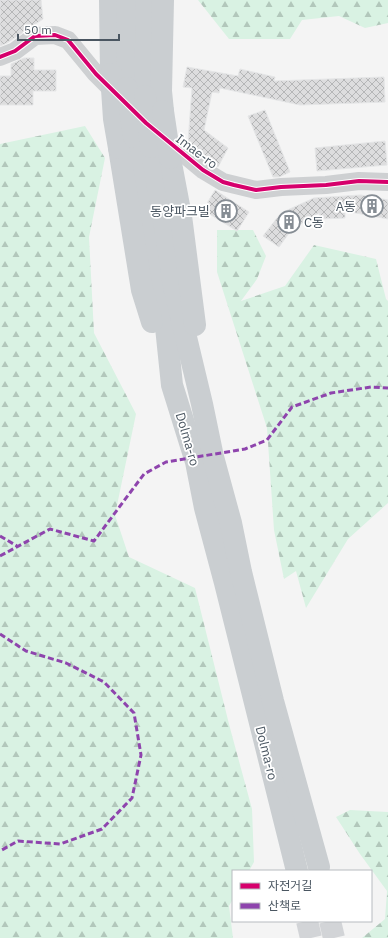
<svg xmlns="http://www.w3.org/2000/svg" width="388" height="938" viewBox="0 0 388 938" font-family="'IBM Plex Sans','Noto Sans KR',sans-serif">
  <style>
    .forest { fill: url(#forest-firs) }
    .building { fill: url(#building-cross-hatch); stroke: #e5e6e7 }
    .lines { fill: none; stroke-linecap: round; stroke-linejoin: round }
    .major-tunnel { stroke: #d2d4d7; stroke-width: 22; stroke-dasharray: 22 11; stroke-linecap: butt }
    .minor { stroke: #ced0d2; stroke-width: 18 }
    .major { stroke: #caced1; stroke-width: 22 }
    .major-bridge { stroke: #caced1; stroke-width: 22 }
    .quiet { stroke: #8e44ad; stroke-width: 3; stroke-dasharray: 6 3; stroke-linecap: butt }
    .cycleway-casing { stroke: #fff; stroke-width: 6 }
    .cycleway { stroke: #d6006c; stroke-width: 4 }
    .labels { text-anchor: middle; stroke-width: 3.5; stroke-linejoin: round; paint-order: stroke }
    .street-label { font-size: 13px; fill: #4a5661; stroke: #fff }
    .poi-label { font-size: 13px; fill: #4a5661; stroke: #fff; text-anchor: end }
  </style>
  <defs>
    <pattern id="forest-firs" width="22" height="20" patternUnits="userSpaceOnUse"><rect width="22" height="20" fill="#d9f2e3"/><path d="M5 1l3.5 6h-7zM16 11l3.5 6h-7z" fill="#b2c7bb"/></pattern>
    <pattern id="building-cross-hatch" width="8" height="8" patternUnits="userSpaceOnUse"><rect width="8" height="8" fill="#ddddde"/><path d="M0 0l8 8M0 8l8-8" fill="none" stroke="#b5b6b7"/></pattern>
  </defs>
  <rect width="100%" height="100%" fill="#f4f4f4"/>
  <g class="forest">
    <path d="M198 0H388V23L365 28 339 16 302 20 290 39H229Z"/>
    <path d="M85 126 105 158 89 237 94 333 136 414 115 515 129 557 195 588 230 728 252 809 254 862 249 871H233V899L229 906 233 938H0V144Z"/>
    <path d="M217 230H253L266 256 257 279 241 301 285 286 314 245 376 259 386 299 388 301V503L348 539 306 608 296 571 284 579 274 530 267 428 217 272Z"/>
    <path d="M350 810 388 812V938H362L385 919 387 891 360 854 336 817Z"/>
  </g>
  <g class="building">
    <path d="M0 0H41L43 19 7 43 0 46Z"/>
    <path d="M24 58H34V70H56V91H33V105H0V76H11V64Z"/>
    <path d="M187 67 238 76 240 69 275 77 274 81 384 77 385 102 300 105 220 88 219 93 212 92 204 130 228 148 218 167 209 162 188 143 192 88 183 87Z"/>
    <path d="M265 110 290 172 279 177H273L248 116Z"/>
    <path d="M385 141 387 165 317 171 315 148Z"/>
    <path d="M215 190 249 212 237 231 203 210Z"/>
    <path d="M361 195 388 200V219L345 211V218L319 219V213L292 229 279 247 263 236 281 213 314 198Z"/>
  </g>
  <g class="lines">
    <g class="major-tunnel">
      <path d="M307 921 311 938"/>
      <path d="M330 921 334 938"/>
    </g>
    <g class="minor">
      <path d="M0 57 15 51 35 36 55 35 68 40 96 74 118 96"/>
      <path d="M162 136 203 170 223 182 256 190 281 187 326 185 359 181 388 182"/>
    </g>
    <g class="major">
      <path d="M110 0 111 74"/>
      <path d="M127 88 128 0"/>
      <path d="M145 96 147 0"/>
      <path d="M163 111 161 91 163 0"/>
      <path d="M134 137 151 250 166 327 172 385 196 462 205 508 225 583 297 871"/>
      <path d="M151 147 165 227 174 287 202 404 213 457 231 523 241 572 273 701 319 867"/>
      <path d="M119 148 142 290 152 322"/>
      <path d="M170 158 181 216 195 325"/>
    </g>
    <g class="major-bridge">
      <path d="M111 74 114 119 119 148"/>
      <path d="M127 88 134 137"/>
      <path d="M145 96 151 147"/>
      <path d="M163 111 170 158"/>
    </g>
    <g class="quiet">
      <path d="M0 536 17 546"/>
      <path d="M0 556 50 529 94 541 144 474 166 462 245 449 267 440 292 407 331 393 371 387 388 388"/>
      <path d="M0 634 26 651 66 663 104 682 134 713 141 755 132 798 102 829 60 844 18 841 0 851"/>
    </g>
    <g class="cycleway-casing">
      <path id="cycleway" d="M0 57 15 51 35 36 55 35 68 40 96 74 146 123 203 170 223 182 234 185 256 190 281 187 326 185 359 181 388 182"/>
    </g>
    <use href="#cycleway" class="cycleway"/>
  </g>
  <defs>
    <g id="building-ring" transform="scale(1.15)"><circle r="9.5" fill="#fff" stroke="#868d94" stroke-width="1.5"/><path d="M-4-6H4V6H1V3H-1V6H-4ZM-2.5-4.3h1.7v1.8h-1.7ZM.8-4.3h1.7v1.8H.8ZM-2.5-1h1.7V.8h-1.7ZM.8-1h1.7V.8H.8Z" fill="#868d94"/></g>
  </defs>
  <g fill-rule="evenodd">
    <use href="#building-ring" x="372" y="206"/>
    <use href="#building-ring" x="226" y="211"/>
    <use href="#building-ring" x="289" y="222"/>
  </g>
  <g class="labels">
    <g class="street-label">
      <text transform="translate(197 151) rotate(37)" y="5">Imae-ro</text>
      <text transform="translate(188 439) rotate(74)" y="5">Dolma-ro</text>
      <text transform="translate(267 753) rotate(76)" y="5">Dolma-ro</text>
    </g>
    <g class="poi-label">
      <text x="356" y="211">A동</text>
      <text x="210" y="216">동양파크빌</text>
      <text x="304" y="227" text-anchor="start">C동</text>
    </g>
  </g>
  <rect x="232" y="870" width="140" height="52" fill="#ffffff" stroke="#b7bbc0"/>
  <rect x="240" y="883" width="20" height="6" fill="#d6006c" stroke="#b7bbc0"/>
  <text x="268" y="890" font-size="12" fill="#4a5661">자전거길</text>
  <rect x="240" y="903" width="20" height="6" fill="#8e44ad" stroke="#b7bbc0"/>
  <text x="268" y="910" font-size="12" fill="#4a5661">산책로</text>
  <path d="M18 34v6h101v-6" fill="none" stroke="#4a5661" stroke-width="2"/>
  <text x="24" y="34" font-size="12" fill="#4a5661" stroke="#ffffff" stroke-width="3" paint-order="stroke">50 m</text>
</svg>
